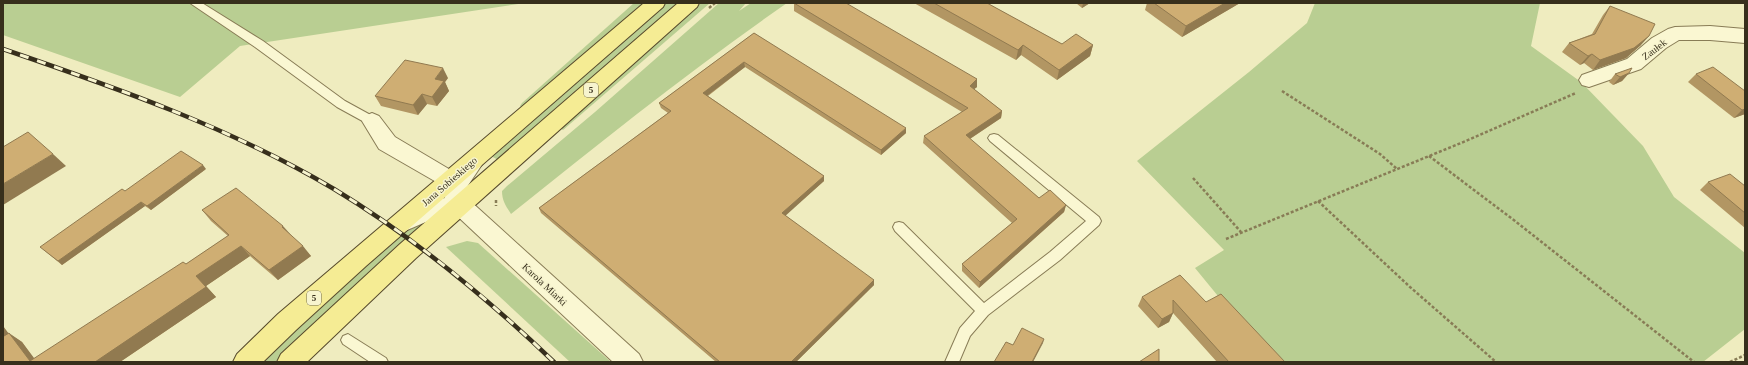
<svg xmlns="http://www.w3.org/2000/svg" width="1748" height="365" viewBox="0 0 1748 365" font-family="'Times New Roman',serif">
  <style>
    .green { fill: #b9ce92 }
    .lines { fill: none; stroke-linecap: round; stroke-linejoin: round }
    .service-casing { stroke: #887c56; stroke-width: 2 }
    .minor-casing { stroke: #887c56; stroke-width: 2 }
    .primary-casing { stroke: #56492b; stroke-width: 2 }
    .path { stroke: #887c56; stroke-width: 2.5; stroke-dasharray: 3 2; stroke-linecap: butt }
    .service { fill: #faf7d2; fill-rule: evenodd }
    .minor { fill: #faf7d2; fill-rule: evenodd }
    .primary { fill: #f5ec94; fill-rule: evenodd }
    .rail-casing { stroke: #372f1c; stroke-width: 4.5 }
    .rail { stroke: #f7f4ce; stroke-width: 3; stroke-dasharray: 9; stroke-linecap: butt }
    .wall { fill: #b29663 }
    .shaded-wall { fill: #917a50 }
    .building { fill: #cfae73; stroke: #917a50 }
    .labels { text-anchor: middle; stroke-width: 3; stroke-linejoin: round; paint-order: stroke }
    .shield { fill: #f7f4ce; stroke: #716a51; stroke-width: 1 }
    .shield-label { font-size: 9px; font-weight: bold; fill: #372f1c }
    .street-label { font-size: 10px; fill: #372f1c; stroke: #f7f4ce }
  </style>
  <rect width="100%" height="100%" fill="#efecbf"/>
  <g class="green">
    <path d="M3 3H525L240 46 180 97 3 35Z"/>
    <path d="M634 3H644L521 107 520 106 522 103Z"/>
    <path d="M666 3H679L500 161 491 156Z"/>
    <path d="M701 3H710L563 130 560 128Z"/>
    <path d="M719 3H746L739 11 751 3H787C692 69 602 141 511 214 506 206 502 201 502 191L507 186 595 112Z"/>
    <path d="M1315 3H1540L1531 46 1581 82 1643 146 1674 197 1745 253V329L1703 362H1272L1195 268 1224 250 1137 161 1249 72 1307 23Z"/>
    <path d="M434 215 275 362H262L288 335 411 225Z"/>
    <path d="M467 241 478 243 611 362H570L446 247Z"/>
  </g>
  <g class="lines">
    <g class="service-casing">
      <g id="service">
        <path d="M190 3H202L263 41 345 101 376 118 378 121 376 124 372 125 368 124 337 107 255 47Z"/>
        <path d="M994 134 998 135 1099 217 1101 221 1099 225 1060 260 988 315 970 336 959 362H945L960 328 975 311 895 231 893 227 895 223 899 222 903 223 984 303 1050 252 1086 221 990 141 988 138 990 135Z"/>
        <path d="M348 334 386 358 388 362H370L343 344 341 340 343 336Z"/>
      </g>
    </g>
    <g class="minor-casing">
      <g id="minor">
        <path d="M1710 26 1745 29V43L1710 40H1679L1666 48 1641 69 1589 87 1582 85 1579 80 1582 75 1627 59 1652 38 1668 29 1675 27Z"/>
        <path d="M372 113 379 116 395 137 454 172C461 161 466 153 480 157L483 163 467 187 465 194 468 199 639 354 643 362H613L455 214 435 218 405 231 397 228 394 222C402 207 429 201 445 198L443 194 445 187 379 149 362 121 365 116Z"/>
      </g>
    </g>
    <g class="primary-casing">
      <g id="primary">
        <path d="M644 3H665L663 7 366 266 296 330 263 362H233L237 354 278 314Z"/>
        <path d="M678 3H699L697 7 416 258 307 362H277L281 354 400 244Z"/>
      </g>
    </g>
    <g class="path">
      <path d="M709 8 715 3"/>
      <path d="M1282 91 1380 154 1397 169"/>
      <path d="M1429 156 1515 221 1694 362"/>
      <path d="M1193 178 1241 232"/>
      <path d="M496 200V206"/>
      <path d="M1318 201 1410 287 1496 362"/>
      <path d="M1226 239 1461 143 1576 93"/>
      <path d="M1730 362 1745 355"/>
    </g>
    <use href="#service" class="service"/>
    <use href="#minor" class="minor"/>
    <use href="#primary" class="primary"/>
    <g class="rail-casing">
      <path id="rail" d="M3 49C117 88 231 128 334 189 415 238 486 297 554 362"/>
    </g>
    <use href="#rail" class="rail"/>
  </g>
  <g class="wall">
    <path d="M794 3 977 79V87L974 89 1002 111 1001 118 970 139 1039 198 1066 205 1064 212 979 288 962 271V264L1012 223 923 143 924 136 962 112 794 11Z"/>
    <path d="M914 3H987L1062 44 1093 45 1090 56 1057 80 1021 55 1016 60Z"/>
    <path d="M1076 3H1090L1082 8Z"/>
    <path d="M1147 3H1240L1182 37 1145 10Z"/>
    <path d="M1610 6 1641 45 1626 58 1593 70 1584 63 1580 65 1562 52 1569 43 1592 34 1603 15Z"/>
    <path d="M754 33 906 133 881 155 745 67 708 96 824 176V181L785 215 874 285 796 362H716L541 213 539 208 668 113 661 108 659 103Z"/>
    <path d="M1629 73 1622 81 1613 85 1609 82 1615 74Z"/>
    <path d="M1696 74 1745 91V114L1734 118 1688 82Z"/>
    <path d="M448 78 445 82 449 91 437 106 427 104 418 115 381 106 375 96Z"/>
    <path d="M206 169 151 210 145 206 62 265 45 251Z"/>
    <path d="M1708 182 1745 186V228L1700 190Z"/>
    <path d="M202 210 290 235 311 256 278 280 250 256 206 286 216 297 120 362H3V326L8 333 22 342 34 359 186 264 228 236 211 221Z"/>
    <path d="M1142 297 1206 302 1285 362H1217L1173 313 1169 322 1158 328 1138 306Z"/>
  </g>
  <g class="shaded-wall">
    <path d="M1083 3H1090L1082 8Z"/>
    <path d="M1225 3H1240L1182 37 1186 26Z"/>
    <path d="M1649 36 1641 45 1626 58 1593 70 1600 60Z"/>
    <path d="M1023 45 1021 55 1016 60 1018 50Z"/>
    <path d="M1093 45 1090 56 1057 80 1059 70Z"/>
    <path d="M1592 54 1584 63 1580 65 1588 56Z"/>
    <path d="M744 62 745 67 704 98 703 93Z"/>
    <path d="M443 68 448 78 445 82 449 91 437 106 432 97 435 79Z"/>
    <path d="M1629 73 1622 81 1613 85 1620 77Z"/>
    <path d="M977 79V87L969 93 970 86Z"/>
    <path d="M422 94 427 104 418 115 413 105Z"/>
    <path d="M1745 109V114L1734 118 1742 110Z"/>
    <path d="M1002 111 1001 118 965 142 966 135Z"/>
    <path d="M906 128V133L881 155V150Z"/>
    <path d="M53 154 66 166 3 205V184Z"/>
    <path d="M203 165 206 169 151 210 147 206Z"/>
    <path d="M824 176V181L783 218 782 213Z"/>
    <path d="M141 202 145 206 62 265 58 261Z"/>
    <path d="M1066 205 1064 212 979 288 980 282Z"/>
    <path d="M283 226 292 236 282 227Z"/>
    <path d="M241 246 250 256 206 286 216 297 120 362H95L196 276Z"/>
    <path d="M303 246 311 256 278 280 269 270Z"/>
    <path d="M874 280V285L796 362H791Z"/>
    <path d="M1173 313 1169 322 1158 328 1162 319Z"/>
    <path d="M3 326 17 345 4 336 3 334Z"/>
    <path d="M9 333 22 342 37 362 30 361Z"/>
    <path d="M1044 339 1043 343 1033 362H1032Z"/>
  </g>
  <g class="building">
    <path d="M794 3H846L977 79 970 86 1002 111 966 135 1039 198 1050 190 1066 205 980 282 962 264 1017 219 924 136 968 108Z"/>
    <path d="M934 3H987L1062 44 1076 34 1093 45 1059 70 1023 45 1018 50Z"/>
    <path d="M1154 3H1225L1186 26Z"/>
    <path d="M1610 6 1655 24 1649 36 1634 48 1600 60 1592 54 1588 56 1569 43 1595 34Z"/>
    <path d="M754 33 906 128 881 150 744 62 703 93 824 176 782 213 874 280 791 362H720L539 208 671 111 659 103Z"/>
    <path d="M405 60 443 68 435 79 444 81 432 97 422 94 413 105 375 96Z"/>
    <path d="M1713 67 1745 91V109L1742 110 1696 74Z"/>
    <path d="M1632 68 1629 73 1620 77 1615 74Z"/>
    <path d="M28 132 53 154 3 184V147Z"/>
    <path d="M181 151 203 165 147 206 141 202 58 261 40 247 122 189 125 191Z"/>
    <path d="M1730 174 1745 186V213L1708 182Z"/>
    <path d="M236 188 283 226 282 227 303 246 269 270 241 246 196 276 206 287 95 362H3V334L4 336 9 333 30 361 183 262 186 264 229 235 202 210Z"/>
    <path d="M1180 275 1206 302 1221 294 1285 362H1229L1173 300V313L1162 319 1142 297Z"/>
    <path d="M1022 328 1044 339 1032 362H994L1006 342 1013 345Z"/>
    <path d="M1159 349V362H1139Z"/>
  </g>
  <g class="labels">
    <g class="shield">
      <rect x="584" y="83" width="14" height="14" rx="3"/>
      <rect x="307" y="291" width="14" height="14" rx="3"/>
    </g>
    <g class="shield-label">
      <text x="591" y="93">5</text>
      <text x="314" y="301">5</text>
    </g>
    <g class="street-label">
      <text transform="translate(1654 49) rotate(-37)" y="4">Zaułek</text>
      <text transform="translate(449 181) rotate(-41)" y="4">Jana Sobieskiego</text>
      <text transform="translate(545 284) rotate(43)" y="4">Karola Miarki</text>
    </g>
  </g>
  <rect width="1748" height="365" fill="none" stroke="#372f1c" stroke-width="8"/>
</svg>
